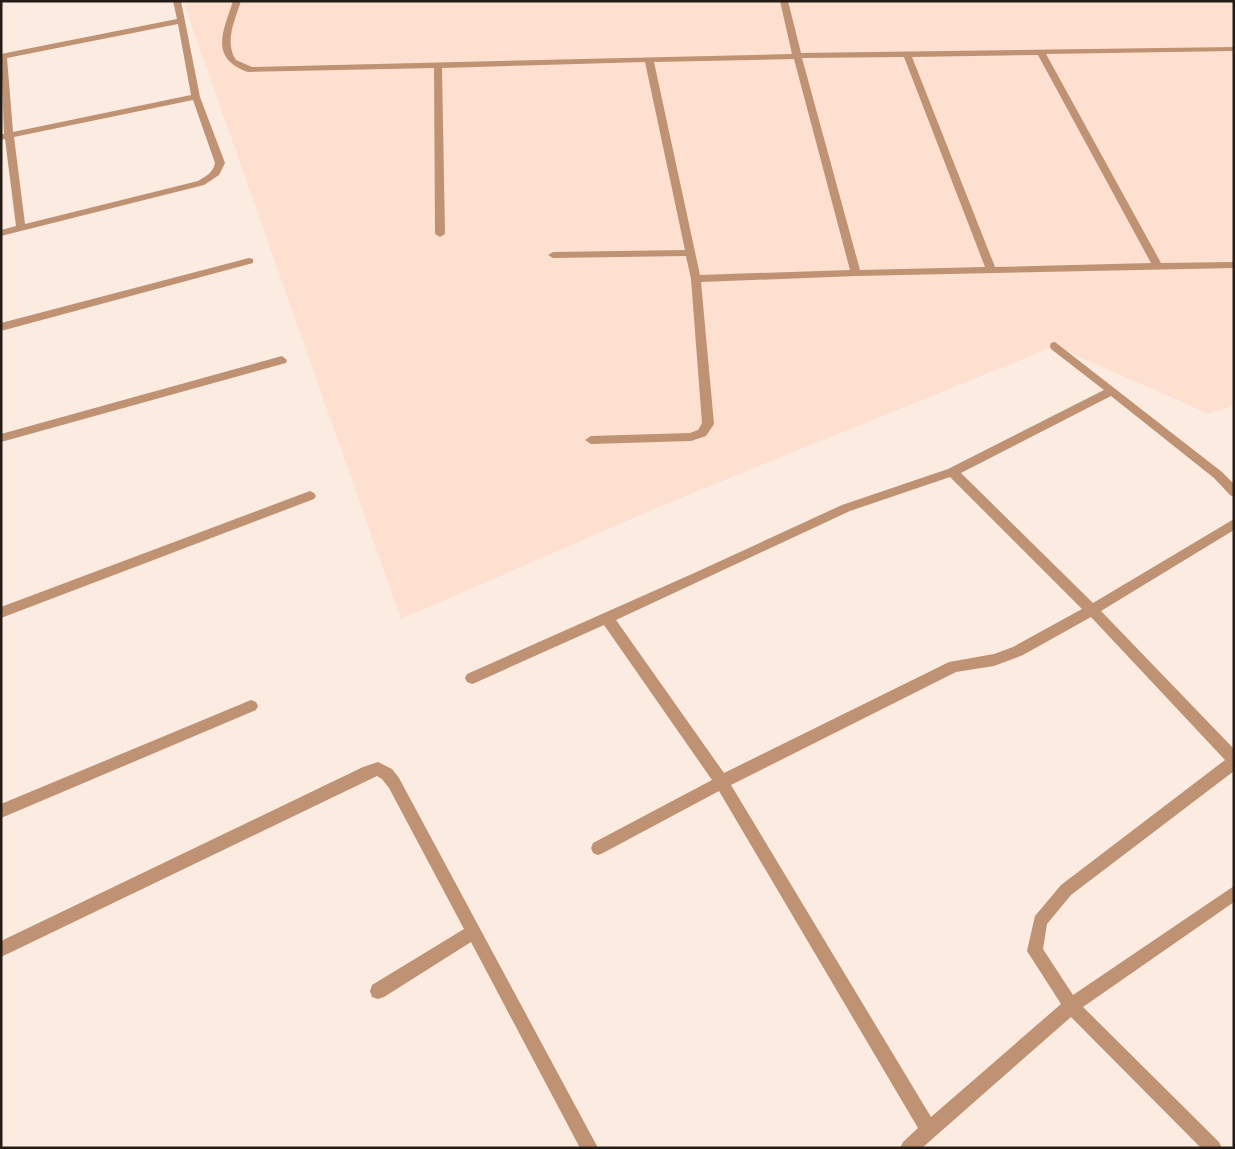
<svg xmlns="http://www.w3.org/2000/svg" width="1235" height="1149" viewBox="0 0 1235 1149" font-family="'Exo 2',sans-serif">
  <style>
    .built { fill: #fde0d0 }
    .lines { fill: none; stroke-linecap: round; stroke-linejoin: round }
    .lane { fill: #be9272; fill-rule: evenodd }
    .street { fill: #be9272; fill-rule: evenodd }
  </style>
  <rect width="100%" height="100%" fill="#fcebe1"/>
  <path class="built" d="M183 1H1234V405L1209 414 1055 346 668 503 401 619Z"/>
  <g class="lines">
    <path class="lane" d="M233 1H241C235 20 224 42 236 60L252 67 792 54 780 1H788L801 53 1234 47V51L1046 54 1161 263 1234 262V268L856 276 701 282 714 424 706 436 691 441 591 444 585 440 591 436 690 433 698 430 702 423 691 279 686 256 553 258 548 255 553 252 685 250 645 62 442 68 445 234 440 237 435 234 434 68 248 72C209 58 223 32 233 1ZM1038 55 1151 263 995 267 912 57ZM904 57 985 267 860 270 802 58ZM794 59 850 270 700 275 654 62Z"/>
    <g class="street">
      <path d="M173 1H181L200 97 225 163 219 175 204 185 1 236V230L16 226 5 139 1 140V134H4L1 54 177 19ZM178 24 191 95 13 132 7 58ZM193 100 215 163C213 173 206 176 198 181L25 224 14 137Z"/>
      <path d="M249 258 253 259V263L1 331V323Z"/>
      <path d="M1055 342 1222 472 1234 484V497L1230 495 1214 478 1111 396 961 473 1093 603 1234 519V530L1101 611 1234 749V771L1071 895 1047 924 1043 949 1073 995 1234 886V902L1083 1007 1219 1142 1222 1148H1201L1071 1017 922 1148H900L903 1142 918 1128 719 791 603 853 598 855 593 853 591 848 593 843 712 780 604 625 477 682 472 684 467 682 465 678 467 674 692 574 842 505 948 469 1104 390 1051 349 1050 346 1051 343ZM950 477 1082 609 1013 647 994 654 949 662 724 773 616 620 850 511ZM1091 617 1225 760 1061 885 1035 916 1027 951 1061 1004 931 1117 731 785 956 672 994 666 1023 655Z"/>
      <path d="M282 356 287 360 286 363 1 442V434Z"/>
      <path d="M310 491 314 493 316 496 314 499 1 618V607Z"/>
      <path d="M251 700 256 702 258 706 256 710 1 818V804Z"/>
      <path d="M378 762 392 769 399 778 598 1148H580L471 942 384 997 378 999 372 997 370 991 372 985 464 929 389 788 382 779 377 776 1 957V941L363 767Z"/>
    </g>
  </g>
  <rect width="1235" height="1149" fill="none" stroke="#261c16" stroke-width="5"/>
</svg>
